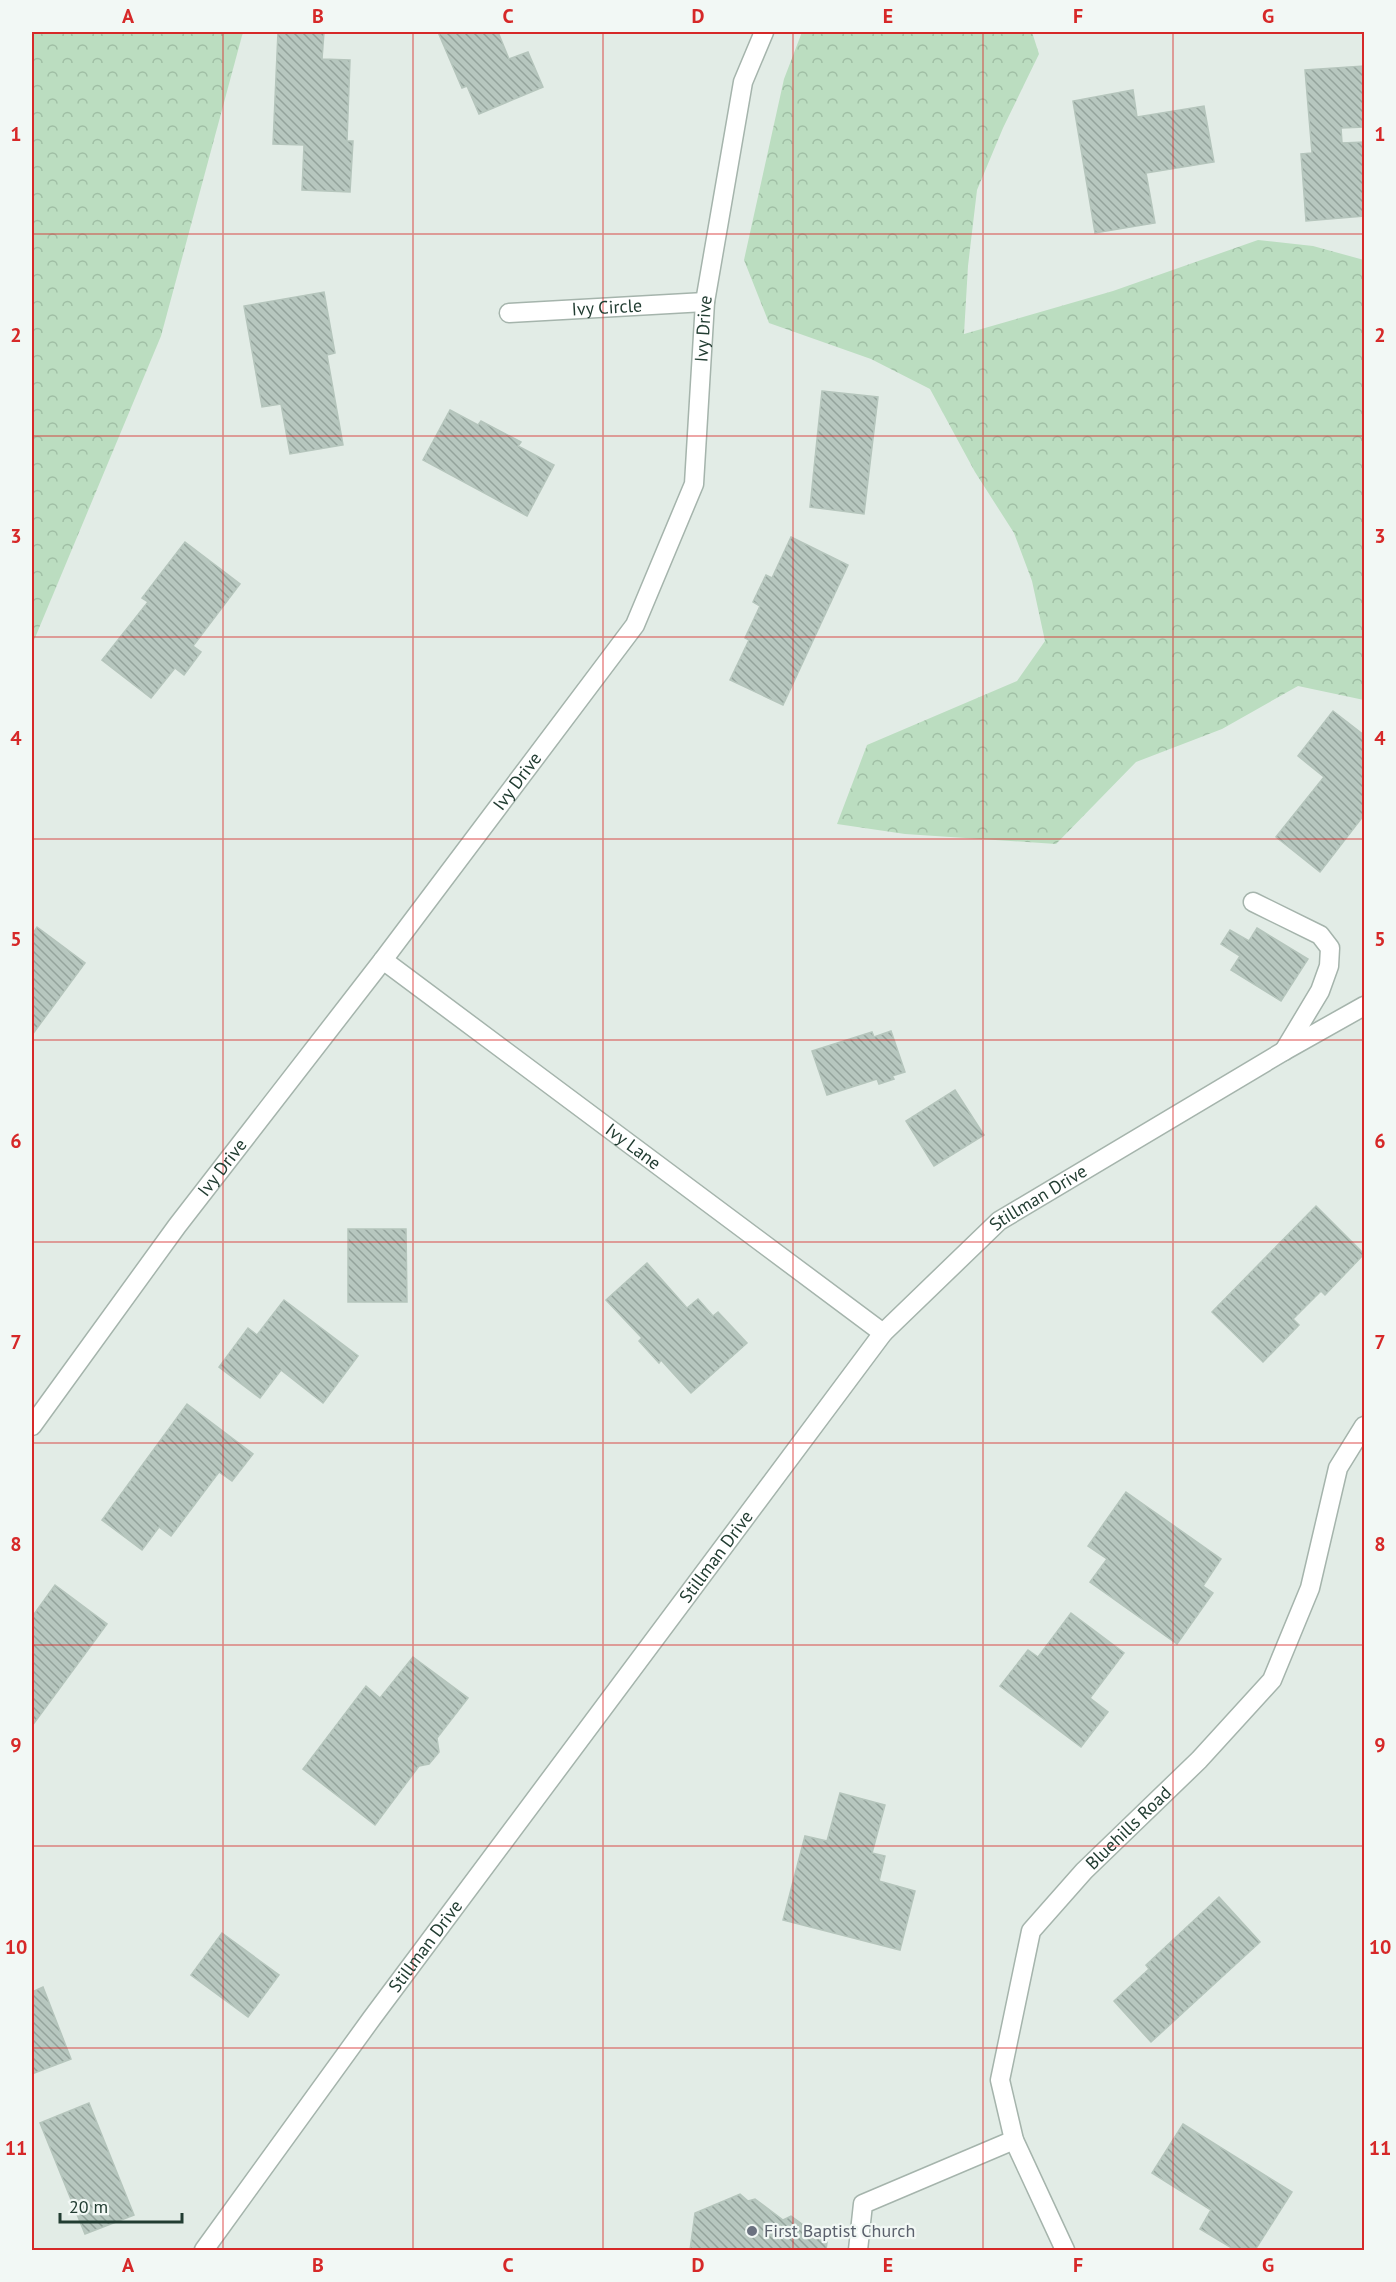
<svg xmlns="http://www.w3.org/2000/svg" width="1396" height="2282" viewBox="0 0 1396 2282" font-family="'PT Sans',sans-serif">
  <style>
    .forest { fill: url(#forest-crowns) }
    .building { fill: url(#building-back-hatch); stroke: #b5c5bc; stroke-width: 1.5 }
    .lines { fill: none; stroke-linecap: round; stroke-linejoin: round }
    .service-casing { stroke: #a5b4ac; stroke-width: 21 }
    .minor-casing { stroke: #a5b4ac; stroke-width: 21 }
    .service { stroke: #fff; stroke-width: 18 }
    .minor { stroke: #fff; stroke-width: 18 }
    .grid { fill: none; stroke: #d62828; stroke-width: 1.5; stroke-opacity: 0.55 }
    .worship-dot { fill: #6b7280; stroke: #f2f8f5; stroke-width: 2 }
    .labels { text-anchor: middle; stroke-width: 4.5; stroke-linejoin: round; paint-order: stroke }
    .street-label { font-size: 18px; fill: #223d32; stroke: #f2f8f5 }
    .worship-label { font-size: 18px; fill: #5b616d; stroke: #f2f8f5; text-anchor: start }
    .neatline { fill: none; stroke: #d62828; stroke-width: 2 }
    .grid-label { font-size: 20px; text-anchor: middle; font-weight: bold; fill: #d62828 }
  </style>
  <defs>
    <pattern id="forest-crowns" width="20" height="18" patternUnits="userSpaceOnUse" patternTransform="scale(1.5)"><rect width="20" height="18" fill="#bbddc0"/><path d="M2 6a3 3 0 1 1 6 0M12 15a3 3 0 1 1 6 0" fill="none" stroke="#a0bfa5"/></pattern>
    <pattern id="building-back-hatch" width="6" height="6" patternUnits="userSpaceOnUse" patternTransform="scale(1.5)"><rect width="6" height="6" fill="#b7c7bf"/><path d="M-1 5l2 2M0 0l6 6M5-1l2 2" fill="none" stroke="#94a39c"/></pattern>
  </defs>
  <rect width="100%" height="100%" fill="#e2ece6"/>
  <g class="forest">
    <path d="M32 32H243L161 336 32 645Z"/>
    <path d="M802 32H1032L1039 54 1003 128 977 190 968 266 964 334 1113 291 1258 240 1313 246 1364 260V700L1298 686 1222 729 1136 762 1056 844 905 834 837 824 867 745 1017 681 1045 641 1032 581 1014 533 975 472 930 389 871 359 769 323 744 260 784 79Z"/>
  </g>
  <g class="building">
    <path d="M278 32H324L322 59 350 60 347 141H353L350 192 302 190 304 145 273 144Z"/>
    <path d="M438 32H498L509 59 528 52 543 87 479 114 467 86 462 88Z"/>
    <path d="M1364 66V127L1341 128 1342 143 1364 142V216L1306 221 1301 154 1312 153 1305 70Z"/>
    <path d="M1133 90 1137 117 1204 106 1214 162 1146 173 1155 223 1095 233 1073 101Z"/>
    <path d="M324 292 335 353 327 355 343 445 290 454 281 404 262 407 244 306Z"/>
    <path d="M822 391 878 397 864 514 810 507Z"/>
    <path d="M450 410 478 425 481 421 521 442 518 446 554 465 527 516 423 460Z"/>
    <path d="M791 537 848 565 783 705 730 680 749 640 745 638 760 606 753 602 766 575 772 578Z"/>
    <path d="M185 542 240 584 193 646 201 652 184 675 175 668 151 698 102 660 148 602 142 598Z"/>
    <path d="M1333 711 1364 735V815L1320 872 1276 837 1324 777 1298 756Z"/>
    <path d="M37 927 85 963 32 1035V935Z"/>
    <path d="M1257 928 1308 959 1281 1001 1231 970 1240 956 1221 944 1230 930 1249 941Z"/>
    <path d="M891 1031 905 1072 892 1076 894 1079 879 1084 877 1079 827 1095 812 1051 872 1032 874 1037Z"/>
    <path d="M955 1090 984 1135 934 1166 906 1121Z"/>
    <path d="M1316 1206 1364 1254 1325 1295 1321 1291 1293 1319 1299 1325 1263 1362 1212 1312Z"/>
    <path d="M348 1229H406L407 1302H348Z"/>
    <path d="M647 1263 687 1308 698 1299 713 1316 718 1312 747 1343 691 1393 661 1360 659 1363 639 1341 642 1338 606 1300Z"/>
    <path d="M284 1300 358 1356 323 1403 281 1370 260 1398 219 1367 248 1328 257 1335Z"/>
    <path d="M187 1404 253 1454 232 1481 219 1472 171 1536 159 1527 142 1550 102 1520Z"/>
    <path d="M1126 1492 1221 1559 1203 1586 1213 1593 1177 1644 1090 1582 1107 1559 1088 1546Z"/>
    <path d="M55 1585 107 1624 32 1726V1617Z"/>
    <path d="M1071 1613 1124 1653 1090 1698 1108 1712 1081 1747 1000 1686 1028 1650 1038 1657Z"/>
    <path d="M413 1657 468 1698 437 1738 439 1752 429 1764 419 1766 375 1825 303 1769 366 1686 380 1698Z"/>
    <path d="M840 1793 885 1805 872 1853 885 1856 879 1881 915 1891 900 1950 783 1920 805 1836 827 1841Z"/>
    <path d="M1219 1897 1260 1942 1151 2042 1114 2001 1149 1969 1146 1965Z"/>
    <path d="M222 1933 279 1975 248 2017 191 1975Z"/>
    <path d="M43 1987 71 2059 32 2074V1992Z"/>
    <path d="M89 2103 134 2215 85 2234 40 2123Z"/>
    <path d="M1183 2124 1292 2192 1255 2250H1235L1200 2229 1211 2210 1152 2173Z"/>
    <path d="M740 2194 748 2201 755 2199 783 2220 791 2216 827 2242 826 2250H690L695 2213Z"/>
  </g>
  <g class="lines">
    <g class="service-casing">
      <g id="service">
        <path d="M1253 902 1320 935 1330 948 1329 966 1320 991 1284 1051"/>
        <path d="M858 2250 863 2204 1014 2140"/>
      </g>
    </g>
    <g class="minor-casing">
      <g id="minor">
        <path id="s1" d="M509 313 705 302"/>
        <path id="s2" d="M383 960 883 1333"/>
        <path id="s3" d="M32 1426 177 1226 383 960 635 625 694 484 705 302 743 82 764 32"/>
        <path id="s4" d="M204 2250 372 2018 883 1333 999 1221 1284 1051 1364 1006"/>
        <path id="s5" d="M1065 2250 1014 2140 1000 2080 1031 1931 1084 1871 1199 1760 1272 1680 1310 1588 1338 1468 1364 1426"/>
      </g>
    </g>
    <use href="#service" class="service"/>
    <use href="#minor" class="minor"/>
  </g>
  <path class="grid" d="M223 32V2250M413 32V2250M603 32V2250M793 32V2250M983 32V2250M1173 32V2250M32 234H1364M32 436H1364M32 637H1364M32 839H1364M32 1040H1364M32 1242H1364M32 1443H1364M32 1645H1364M32 1846H1364M32 2048H1364"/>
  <circle class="worship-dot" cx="752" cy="2231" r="6"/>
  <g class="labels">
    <g class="street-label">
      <text dy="6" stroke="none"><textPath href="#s1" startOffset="98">Ivy Circle</textPath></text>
      <text dy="6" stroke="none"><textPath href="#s3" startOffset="1311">Ivy Drive</textPath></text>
      <text dy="6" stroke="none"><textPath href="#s3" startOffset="807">Ivy Drive</textPath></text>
      <text dy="6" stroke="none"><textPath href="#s2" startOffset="312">Ivy Lane</textPath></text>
      <text dy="6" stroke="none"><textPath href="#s3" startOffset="321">Ivy Drive</textPath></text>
      <text dy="6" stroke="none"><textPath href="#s4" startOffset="1348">Stillman Drive</textPath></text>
      <text dy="6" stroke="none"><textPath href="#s4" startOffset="862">Stillman Drive</textPath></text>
      <text dy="6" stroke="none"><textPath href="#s5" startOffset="477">Bluehills Road</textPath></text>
      <text dy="6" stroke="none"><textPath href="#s4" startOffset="376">Stillman Drive</textPath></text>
    </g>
    <g class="worship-label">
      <text x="764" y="2237">First Baptist Church</text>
    </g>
  </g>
  <rect width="1396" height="2282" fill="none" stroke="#f2f8f5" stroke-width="66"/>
  <path d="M60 2213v9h122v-9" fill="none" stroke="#223d32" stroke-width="3"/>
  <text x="69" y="2213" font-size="18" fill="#223d32" stroke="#f2f8f5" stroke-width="4.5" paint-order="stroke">20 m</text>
  <rect x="33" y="33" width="1330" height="2216" class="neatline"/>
  <g class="grid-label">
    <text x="128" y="23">A</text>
    <text x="318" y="23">B</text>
    <text x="508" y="23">C</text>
    <text x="698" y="23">D</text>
    <text x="888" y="23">E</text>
    <text x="1078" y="23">F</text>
    <text x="1268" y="23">G</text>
    <text x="16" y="141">1</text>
    <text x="1380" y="141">1</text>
    <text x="16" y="342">2</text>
    <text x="1380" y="342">2</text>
    <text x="16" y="543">3</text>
    <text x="1380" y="543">3</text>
    <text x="16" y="745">4</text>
    <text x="1380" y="745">4</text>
    <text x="16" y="946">5</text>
    <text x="1380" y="946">5</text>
    <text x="16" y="1148">6</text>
    <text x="1380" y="1148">6</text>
    <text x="16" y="1349">7</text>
    <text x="1380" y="1349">7</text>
    <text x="16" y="1551">8</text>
    <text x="1380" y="1551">8</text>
    <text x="16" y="1752">9</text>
    <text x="1380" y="1752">9</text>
    <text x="16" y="1954">10</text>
    <text x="1380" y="1954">10</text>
    <text x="16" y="2155">11</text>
    <text x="1380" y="2155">11</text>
    <text x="128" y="2272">A</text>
    <text x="318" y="2272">B</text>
    <text x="508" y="2272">C</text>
    <text x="698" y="2272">D</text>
    <text x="888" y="2272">E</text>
    <text x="1078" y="2272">F</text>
    <text x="1268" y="2272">G</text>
  </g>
</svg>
